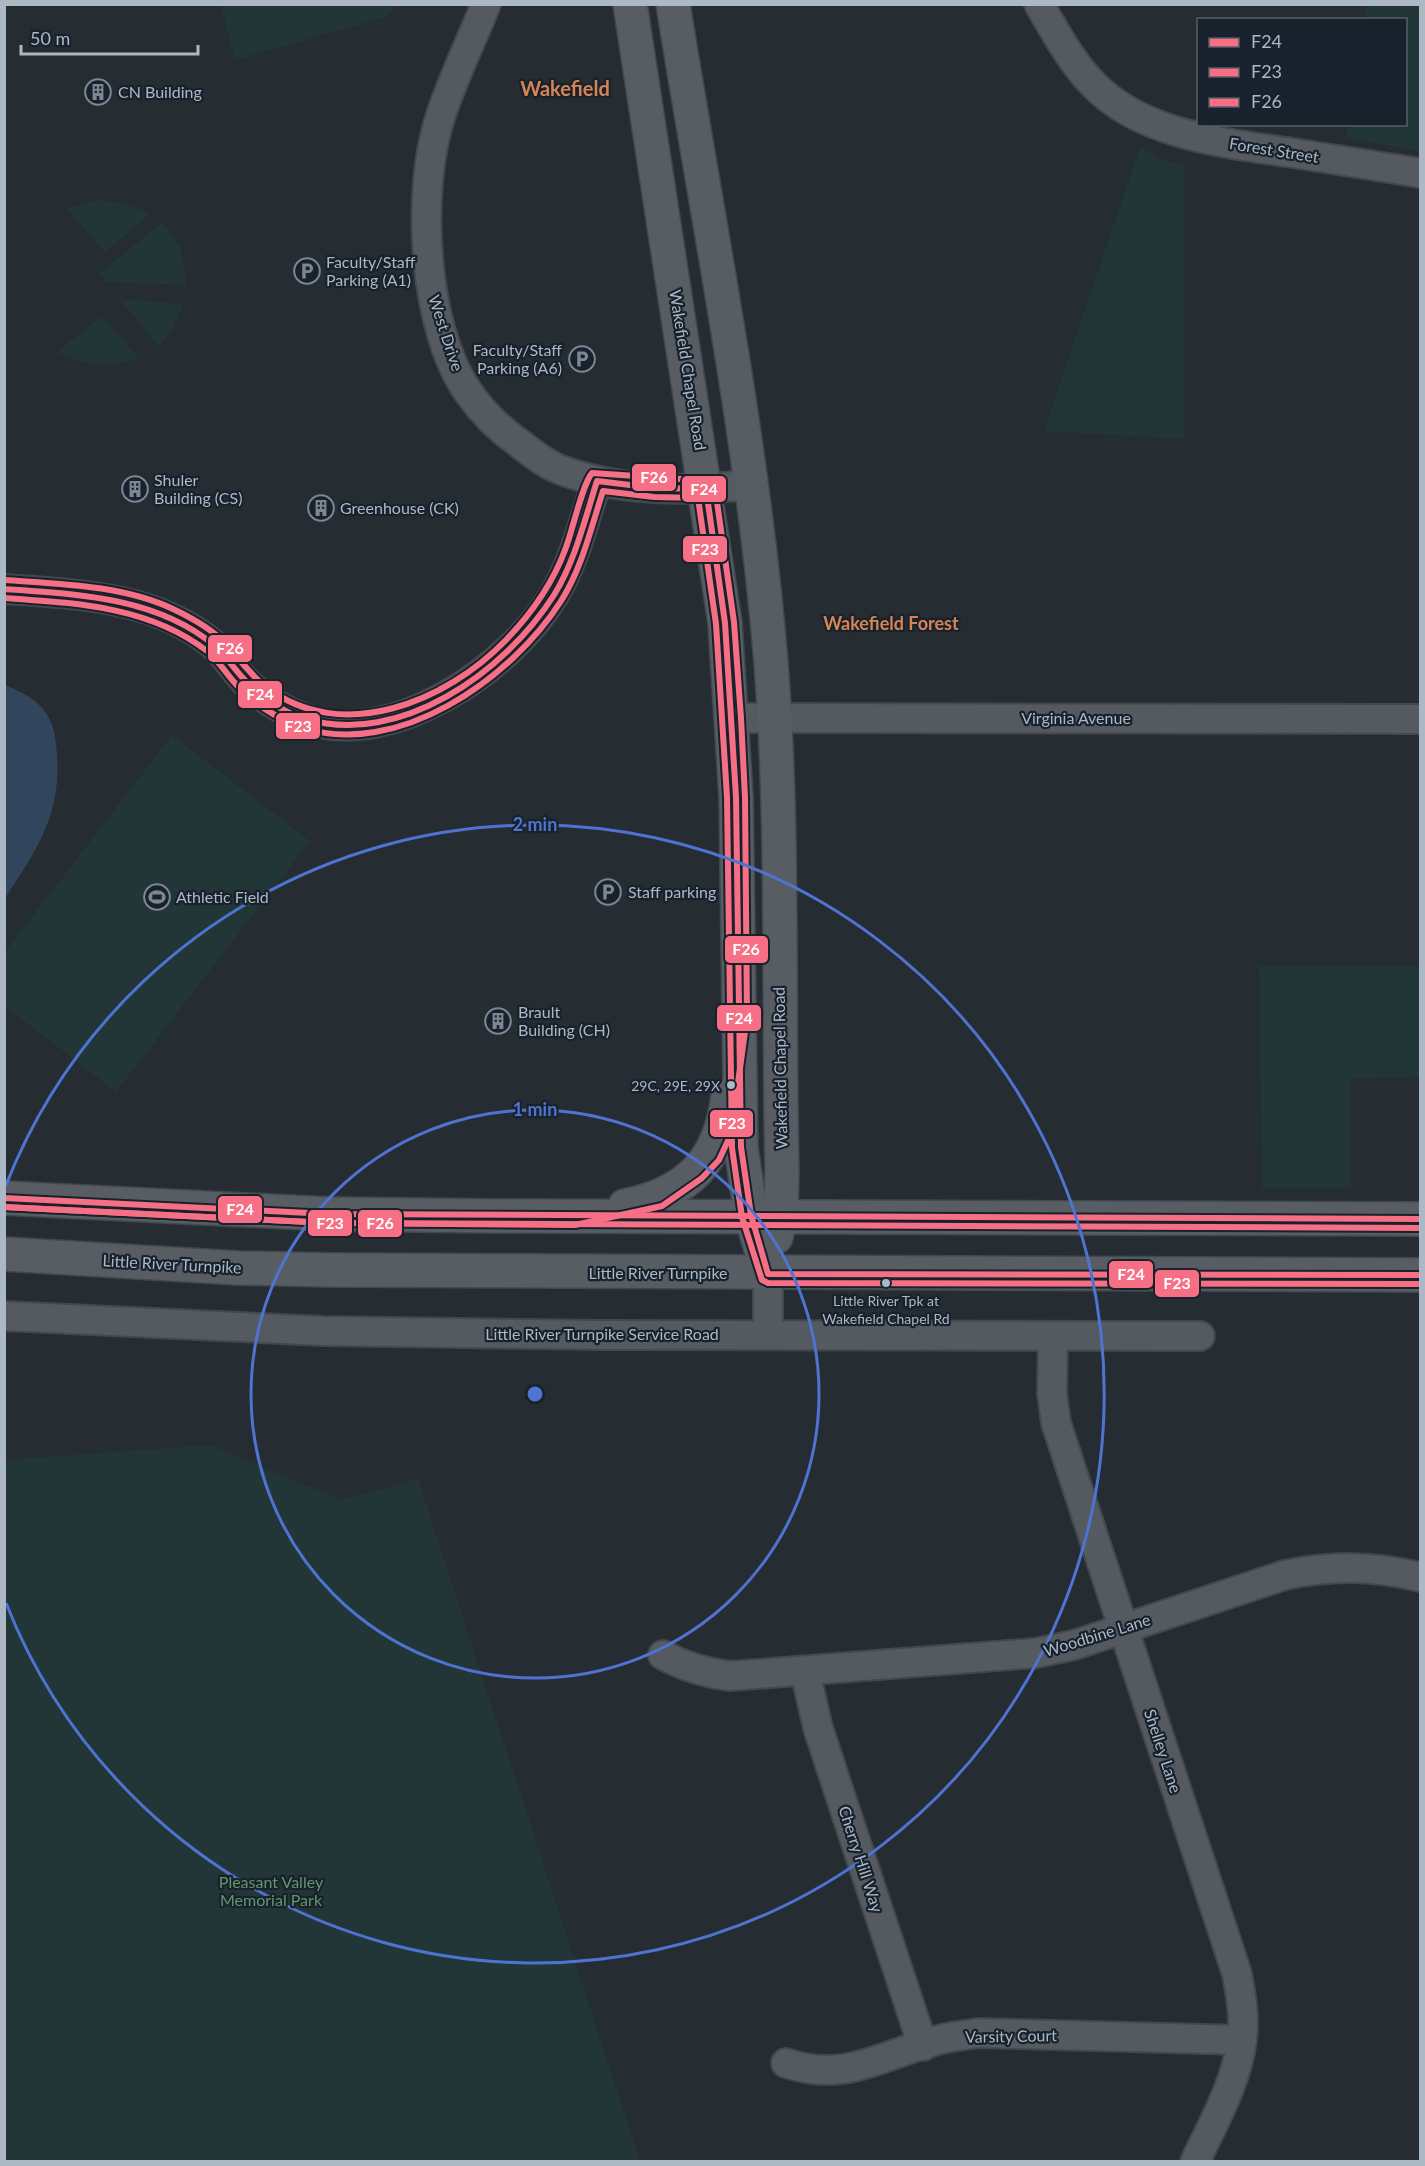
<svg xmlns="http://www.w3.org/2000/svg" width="1425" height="2166" viewBox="0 0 1425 2166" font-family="Lato,sans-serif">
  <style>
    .green { fill: #223638 }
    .water { fill: #31455c }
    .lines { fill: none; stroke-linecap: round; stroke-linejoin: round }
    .minor-casing { stroke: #42484d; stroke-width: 32 }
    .major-casing { stroke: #42484f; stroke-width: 36 }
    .minor { stroke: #545a60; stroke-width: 28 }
    .major { stroke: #575d63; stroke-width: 33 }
    .bus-1-casing { stroke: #18222d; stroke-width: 10 }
    .bus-2-casing { stroke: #18222d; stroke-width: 10 }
    .bus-3-casing { stroke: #18222d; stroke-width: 10 }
    .bus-1 { stroke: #f76f85; stroke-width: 6 }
    .bus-2 { stroke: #f76f85; stroke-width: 6 }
    .bus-3 { stroke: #f76f85; stroke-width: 6 }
    .ring { fill: none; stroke: #4f73d1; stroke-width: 3 }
    .bus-dot { fill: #adb8c5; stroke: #18222d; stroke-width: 2 }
    .labels { text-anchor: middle; stroke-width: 4.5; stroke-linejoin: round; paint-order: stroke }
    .bus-label { font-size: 14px; fill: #adb8c5; stroke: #18222d; text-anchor: end }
    .poi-label { font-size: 16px; fill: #adb8c5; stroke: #18222d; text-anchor: start }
    .street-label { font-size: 16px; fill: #adb8c5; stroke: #18222d }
    .park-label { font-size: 16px; fill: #63966b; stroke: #18222d }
    .neighbourhood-label { font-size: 18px; font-weight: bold; fill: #d78455; stroke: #18222d }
    .quarter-label { font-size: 20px; font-weight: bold; fill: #d78455; stroke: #18222d }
    .centre { fill: #4f73d1; stroke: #18222d; stroke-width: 3 }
    .ring-label { font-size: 18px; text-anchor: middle; font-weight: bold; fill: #4f73d1; stroke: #18222d; stroke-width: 4.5; stroke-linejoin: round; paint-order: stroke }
    .line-badge { stroke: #18222d; stroke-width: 2 }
    .badge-label { font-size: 16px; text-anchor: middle; font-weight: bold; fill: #fff }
  </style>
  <rect width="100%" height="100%" fill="#252c32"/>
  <g class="green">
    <path d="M221 5V4L397 5 386 17 235 60Z"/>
    <path d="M1366 5H1420V151L1346 138 1348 125 1406 124V20L1364 19Z"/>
    <path d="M1140 147 1158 158 1184 166V439L1044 431Z"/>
    <path d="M96 200 126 204 150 214 105 252 66 208Z"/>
    <path d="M163 222 180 246 187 285 106 282 100 273Z"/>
    <path d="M119 299 183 304 171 332 159 346Z"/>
    <path d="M102 316 139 358C108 369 86 366 57 352Z"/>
    <path d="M172 735 310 841 116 1092 5 1006V952Z"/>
    <path d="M1259 966H1420V1077L1350 1078 1351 1188H1262Z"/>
    <path d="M210 1445 341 1500 418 1479 640 2161H5V1460Z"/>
  </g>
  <path class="water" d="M5 685C42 700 55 714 57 755 61 815 37 850 5 898Z"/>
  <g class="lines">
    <g class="minor-casing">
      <g id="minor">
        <path d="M486 4C471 42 452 80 440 118 416 192 423 327 468 392 482 412 499 429 519 443 532 453 545 464 561 470 620 492 687 491 749 485"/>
        <path d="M1039 4C1055 31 1071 62 1093 84 1143 136 1226 143 1293 153 1336 160 1378 166 1420 173"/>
        <path d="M4 589C77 594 157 596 215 646 227 657 236 673 248 684 265 700 284 711 306 719 392 750 512 667 554 595 575 560 584 520 597 481"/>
        <path d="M732 718 1420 719"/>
        <path d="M768 1274V1335"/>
        <path d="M4 1316 323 1331 602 1335 1200 1336"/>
        <path d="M1053 1336 1052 1393 1056 1423 1237 1974C1241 1996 1245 2017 1242 2039 1237 2082 1213 2123 1195 2162"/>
        <path d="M663 1655C685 1667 705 1673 730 1676L1036 1653 1074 1645 1285 1575C1333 1565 1373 1566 1420 1577"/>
        <path d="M805 1671 818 1728 923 2046"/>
        <path d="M786 2063C846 2084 885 2053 942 2039 954 2036 967 2035 979 2033L1242 2040"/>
      </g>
    </g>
    <g class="major-casing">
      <g id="major">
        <path d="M630 4 725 623 736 797 741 1147 751 1215 768 1274"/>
        <path d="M673 4C708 223 753 442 771 663 784 831 778 1001 782 1169L781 1215 776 1237"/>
        <path d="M4 1198 329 1214 496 1216 1420 1219"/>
        <path d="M625 1206C689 1193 720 1160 728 1096"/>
        <path d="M4 1254 238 1268 332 1270 1420 1275"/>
      </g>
    </g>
    <use href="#minor" class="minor"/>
    <use href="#major" class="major"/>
    <g class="bus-1-casing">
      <g id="bus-1">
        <path d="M4 589C77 594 157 597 215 646 225 655 233 667 242 677 258 696 282 712 306 719 400 747 505 672 554 595 575 561 585 519 597 481L655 488 706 489 725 623 736 797 741 1147 751 1215 768 1274 1420 1275"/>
        <path d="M4 1198 329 1214 1420 1219"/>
      </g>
    </g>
    <g class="bus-2-casing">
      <g id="bus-2">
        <path d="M4 598C75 603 149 606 207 651 218 660 225 672 234 682 251 702 276 718 301 727 397 760 512 678 561 601 582 568 591 528 603 491L654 497 698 498 716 624 727 797 732 1148 742 1217 762 1280 768 1283 1420 1284"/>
        <path d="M4 1207 329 1223 1420 1228"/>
      </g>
    </g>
    <g class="bus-3-casing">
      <path id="bus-3" d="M4 1207 329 1223 575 1225 662 1206 702 1178 719 1160 731 1134 747 1017 745 797 741 718 734 622 715 488 710 481 592 473C582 485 572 533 565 550 552 585 532 613 506 640 446 702 342 745 266 687 250 675 240 659 226 644 212 629 192 618 173 609 122 585 60 584 5 580"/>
    </g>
    <use href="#bus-1" class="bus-1"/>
    <use href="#bus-2" class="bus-2"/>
    <use href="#bus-3" class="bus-3"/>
  </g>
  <g class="ring">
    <circle cx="535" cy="1394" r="284"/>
    <path d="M6 1185A569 569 0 1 1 6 1603"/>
  </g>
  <defs>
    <g id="building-ring" transform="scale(1.35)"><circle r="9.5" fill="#18222d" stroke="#7d8792" stroke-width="1.5"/><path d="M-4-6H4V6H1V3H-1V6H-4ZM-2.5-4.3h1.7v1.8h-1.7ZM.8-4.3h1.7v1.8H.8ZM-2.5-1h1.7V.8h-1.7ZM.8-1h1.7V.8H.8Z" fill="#7d8792"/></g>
    <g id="parking-ring" transform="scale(1.35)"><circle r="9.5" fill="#18222d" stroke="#7d8792" stroke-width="1.5"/><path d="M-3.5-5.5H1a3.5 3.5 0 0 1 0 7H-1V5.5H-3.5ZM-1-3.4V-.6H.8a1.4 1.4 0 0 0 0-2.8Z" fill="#7d8792"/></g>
    <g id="stadium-ring" transform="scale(1.35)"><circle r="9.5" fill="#18222d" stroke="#7d8792" stroke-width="1.5"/><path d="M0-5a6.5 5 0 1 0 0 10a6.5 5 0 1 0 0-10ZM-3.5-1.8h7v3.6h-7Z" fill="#7d8792"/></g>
  </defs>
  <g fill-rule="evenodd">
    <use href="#building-ring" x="98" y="92"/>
    <use href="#parking-ring" x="307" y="271"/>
    <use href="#parking-ring" x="582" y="359"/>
    <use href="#building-ring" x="135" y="489"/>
    <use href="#building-ring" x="321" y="508"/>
    <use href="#parking-ring" x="608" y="892"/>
    <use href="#stadium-ring" x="157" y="897"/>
    <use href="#building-ring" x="498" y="1021"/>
  </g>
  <g class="bus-dot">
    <circle cx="731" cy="1085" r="5"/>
    <circle cx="886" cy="1283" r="5"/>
  </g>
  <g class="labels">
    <g class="bus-label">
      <text x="720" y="1091">29C, 29E, 29X</text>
      <text x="886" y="1306" text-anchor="middle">Little River Tpk at<tspan x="886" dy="18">Wakefield Chapel Rd</tspan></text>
    </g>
    <g class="poi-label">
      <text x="118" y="98">CN Building</text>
      <text x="326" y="268">Faculty/Staff<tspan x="326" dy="18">Parking (A1)</tspan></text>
      <text x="562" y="356" text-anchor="end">Faculty/Staff<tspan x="562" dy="18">Parking (A6)</tspan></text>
      <text x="154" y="486">Shuler<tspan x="154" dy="18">Building (CS)</tspan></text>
      <text x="340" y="514">Greenhouse (CK)</text>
      <text x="628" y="898">Staff parking</text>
      <text x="176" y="903">Athletic Field</text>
      <text x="518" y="1018">Brault<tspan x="518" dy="18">Building (CH)</tspan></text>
    </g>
    <g class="street-label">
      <text transform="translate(1274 150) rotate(9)" y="6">Forest Street</text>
      <text transform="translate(446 333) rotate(72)" y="6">West Drive</text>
      <text transform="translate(688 370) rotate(81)" y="6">Wakefield Chapel Road</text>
      <text x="1076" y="724">Virginia Avenue</text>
      <text transform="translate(780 1068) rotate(-91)" y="6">Wakefield Chapel Road</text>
      <text transform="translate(172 1264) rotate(3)" y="6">Little River Turnpike</text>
      <text x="658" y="1279">Little River Turnpike</text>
      <text x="602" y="1340">Little River Turnpike Service Road</text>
      <text transform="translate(1097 1635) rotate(-17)" y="6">Woodbine Lane</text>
      <text transform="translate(1163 1751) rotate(72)" y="6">Shelley Lane</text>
      <text transform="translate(861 1859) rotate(72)" y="6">Cherry Hill Way</text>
      <text transform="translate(1011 2036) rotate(-1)" y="6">Varsity Court</text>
    </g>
    <g class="park-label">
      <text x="271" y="1888">Pleasant Valley<tspan x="271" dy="18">Memorial Park</tspan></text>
    </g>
    <g class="neighbourhood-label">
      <text x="891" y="630">Wakefield Forest</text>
    </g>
    <g class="quarter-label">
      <text x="565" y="96">Wakefield</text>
    </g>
  </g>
  <circle cx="535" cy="1394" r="9" class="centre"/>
  <g class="ring-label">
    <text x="535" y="831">2 min</text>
    <text x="535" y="1116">1 min</text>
  </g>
  <g class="line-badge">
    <rect x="631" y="463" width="46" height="29" rx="6" fill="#f76f85"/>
    <rect x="681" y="475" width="46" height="28" rx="6" fill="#f76f85"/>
    <rect x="682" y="535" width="46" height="28" rx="6" fill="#f76f85"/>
    <rect x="207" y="634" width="46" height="29" rx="6" fill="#f76f85"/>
    <rect x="237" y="680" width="46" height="29" rx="6" fill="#f76f85"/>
    <rect x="275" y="712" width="46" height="28" rx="6" fill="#f76f85"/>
    <rect x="724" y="935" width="45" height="29" rx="6" fill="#f76f85"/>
    <rect x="716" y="1004" width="46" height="28" rx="6" fill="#f76f85"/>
    <rect x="709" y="1109" width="45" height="29" rx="6" fill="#f76f85"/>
    <rect x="217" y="1195" width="46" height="29" rx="6" fill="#f76f85"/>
    <rect x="307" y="1209" width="46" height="28" rx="6" fill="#f76f85"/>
    <rect x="357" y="1209" width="46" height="29" rx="6" fill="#f76f85"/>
    <rect x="1108" y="1260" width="46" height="29" rx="6" fill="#f76f85"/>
    <rect x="1154" y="1269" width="46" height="29" rx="6" fill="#f76f85"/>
  </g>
  <g class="badge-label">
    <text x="654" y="483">F26</text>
    <text x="704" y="495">F24</text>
    <text x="705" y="555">F23</text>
    <text x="230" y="654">F26</text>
    <text x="260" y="700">F24</text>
    <text x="298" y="732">F23</text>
    <text x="746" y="955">F26</text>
    <text x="739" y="1024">F24</text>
    <text x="732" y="1129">F23</text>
    <text x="240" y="1215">F24</text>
    <text x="330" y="1229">F23</text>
    <text x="380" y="1229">F26</text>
    <text x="1131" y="1280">F24</text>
    <text x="1177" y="1289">F23</text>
  </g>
  <rect width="1425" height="2166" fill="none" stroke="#adb8c5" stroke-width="12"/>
  <rect x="1197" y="18" width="210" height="108" fill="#18222d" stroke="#545e6a" stroke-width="1.5"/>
  <rect x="1209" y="38" width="30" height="9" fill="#f76f85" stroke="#545e6a" stroke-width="1.5"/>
  <text x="1251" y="48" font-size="18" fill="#adb8c5">F24</text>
  <rect x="1209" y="68" width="30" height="9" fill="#f76f85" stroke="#545e6a" stroke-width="1.5"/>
  <text x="1251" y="78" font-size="18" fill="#adb8c5">F23</text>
  <rect x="1209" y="98" width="30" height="9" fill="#f76f85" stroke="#545e6a" stroke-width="1.5"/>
  <text x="1251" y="108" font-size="18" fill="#adb8c5">F26</text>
  <path d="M21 45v9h177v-9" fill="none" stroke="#adb8c5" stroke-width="3"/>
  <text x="30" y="45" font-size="18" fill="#adb8c5" stroke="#18222d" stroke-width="4.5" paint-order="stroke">50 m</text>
</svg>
